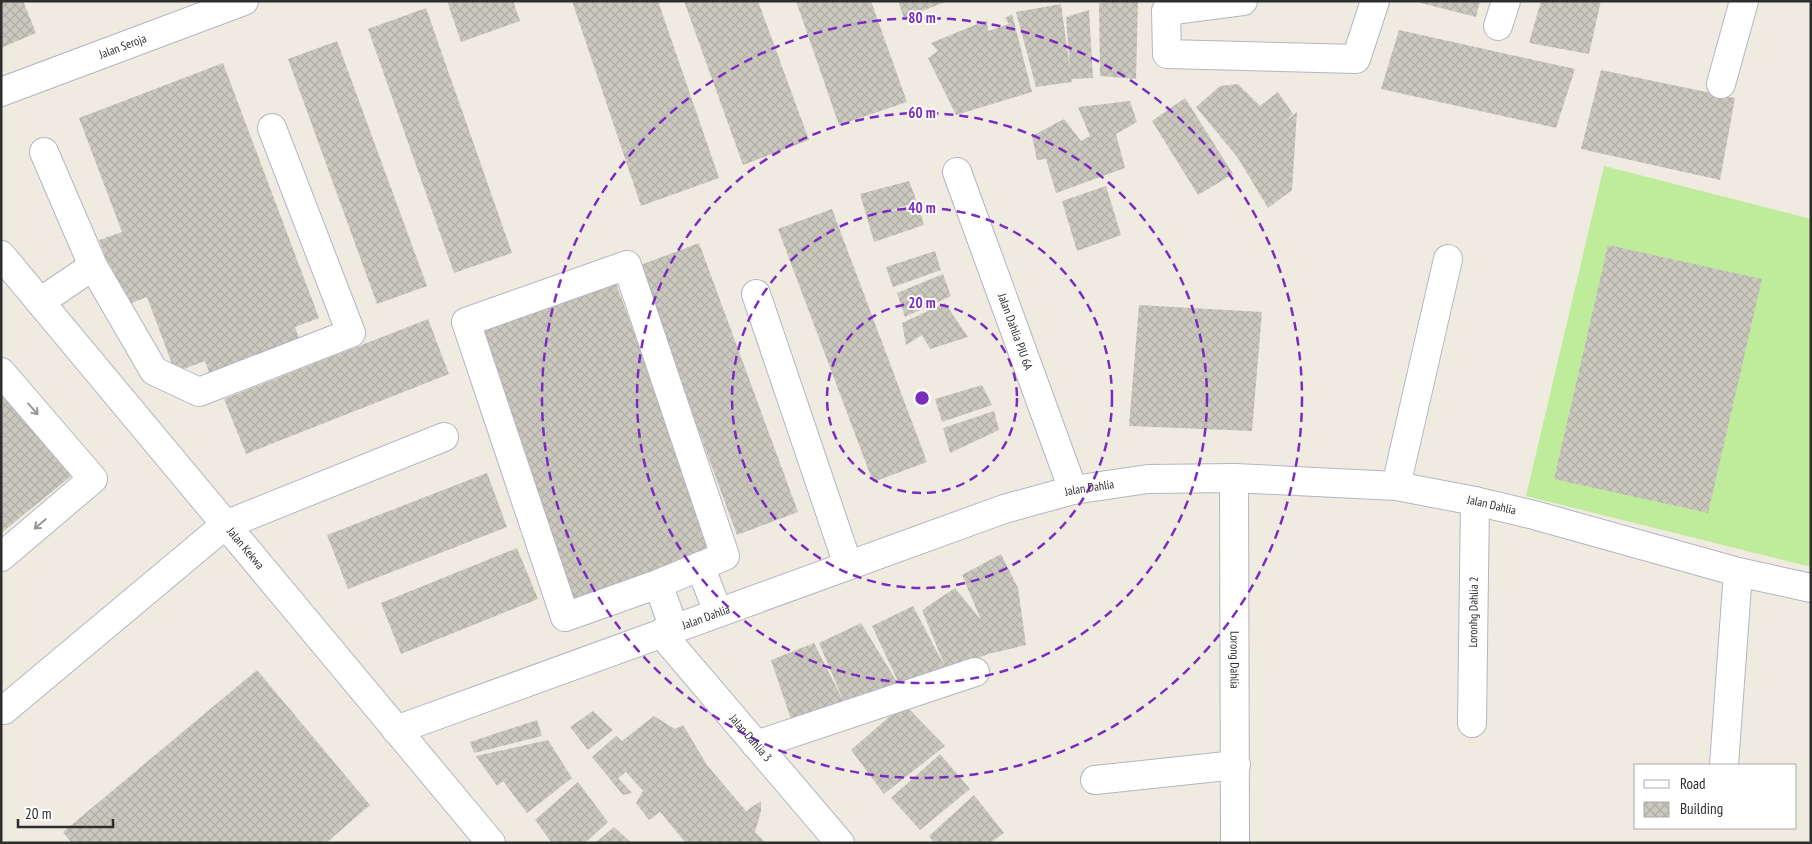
<svg xmlns="http://www.w3.org/2000/svg" width="1812" height="844" viewBox="0 0 1812 844" font-family="'PT Sans Narrow',sans-serif">
  <style>
    .pitch { fill: #beec9a }
    .building { fill: url(#building-cross-hatch) }
    .lines { fill: none; stroke-linecap: round; stroke-linejoin: round }
    .minor-casing { stroke: #b4b5c1; stroke-width: 30 }
    .minor { stroke: #fff; stroke-width: 28 }
    .oneway { stroke: #969696 }
    .ring { fill: none; stroke: #7b2cbf; stroke-width: 2.5; stroke-dasharray: 9 6 }
    .labels { text-anchor: middle; stroke-width: 4; stroke-linejoin: round; paint-order: stroke }
    .street-label { font-size: 12px; fill: #2e2e2e; stroke: #fff }
    .centre { fill: #7b2cbf; stroke: #fff; stroke-width: 2.5 }
    .ring-label { font-size: 15px; text-anchor: middle; font-weight: bold; fill: #7b2cbf; stroke: #fff; stroke-width: 4; stroke-linejoin: round; paint-order: stroke }
  </style>
  <defs>
    <pattern id="building-cross-hatch" width="8" height="8" patternUnits="userSpaceOnUse" patternTransform="scale(1.25)"><rect width="8" height="8" fill="#cbc9bf"/><path d="M0 0l8 8M0 8l8-8" fill="none" stroke="#afada4"/></pattern>
  </defs>
  <rect width="100%" height="100%" fill="#efebe1"/>
  <path class="pitch" d="M1604 166 1811 219V567L1526 496Z"/>
  <g class="building">
    <path d="M1 1H23L36 33 1 48Z"/>
    <path d="M447 1H513L520 21 461 42Z"/>
    <path d="M572 1H658L719 178 641 206Z"/>
    <path d="M684 1H758L809 140 743 165Z"/>
    <path d="M796 1H871L907 102 839 125Z"/>
    <path d="M898 1H948L904 18Z"/>
    <path d="M1118 1H1138L1136 79 1100 76 1099 3Z"/>
    <path d="M1413 1H1480L1476 17Z"/>
    <path d="M1541 1H1601L1589 54 1529 43Z"/>
    <path d="M1061 4 1070 69 1066 17 1089 10 1093 78 1071 79 1072 82 1036 87 1016 12Z"/>
    <path d="M426 8 512 253 454 273 368 29Z"/>
    <path d="M1012 14 1032 92 956 115 928 58 938 51 931 43 987 20 988 31 1009 24 1005 18Z"/>
    <path d="M1399 30 1575 69 1556 128 1381 89Z"/>
    <path d="M337 41 427 286 377 304 288 59Z"/>
    <path d="M223 63 319 318 295 327 304 351 214 386 205 361 175 372 147 297 124 306 99 240 122 232 79 118Z"/>
    <path d="M1601 70 1735 98 1720 180 1581 149Z"/>
    <path d="M1238 84 1260 106 1278 92 1293 114 1281 125 1297 112 1292 190 1268 208 1238 158 1196 107 1220 86Z"/>
    <path d="M1185 98 1233 174 1198 195 1152 121Z"/>
    <path d="M1130 101 1137 122 1116 134 1125 168 1056 193 1046 159 1037 160 1032 136 1064 119 1081 141 1090 136 1078 107Z"/>
    <path d="M909 181 917 202 877 215 918 204 924 225 874 242 860 194Z"/>
    <path d="M1106 186 1121 235 1077 251 1062 201Z"/>
    <path d="M832 209 927 462 873 482 778 229Z"/>
    <path d="M699 243 798 512 737 535 638 266Z"/>
    <path d="M1608 245 1762 279 1708 513 1554 479Z"/>
    <path d="M935 251 941 270 893 287 886 267Z"/>
    <path d="M943 274 951 296 905 317 897 293Z"/>
    <path d="M614 278 713 549 573 600 474 329Z"/>
    <path d="M945 303 968 337 930 349 922 335 906 345 902 323Z"/>
    <path d="M1139 305 1262 312 1252 431 1129 426Z"/>
    <path d="M428 319 449 374 246 454 224 399Z"/>
    <path d="M1 378 80 469 1 533Z"/>
    <path d="M982 385 992 405 942 422 935 399Z"/>
    <path d="M994 411 999 430 950 453 943 428Z"/>
    <path d="M487 473 507 527 348 589 327 535Z"/>
    <path d="M517 548 538 599 401 654 381 603Z"/>
    <path d="M1001 554 1018 588 1026 645 988 654 902 690 872 626 913 606 946 669 922 610 955 588 981 620 962 575Z"/>
    <path d="M861 623 902 690 792 722 771 660 814 643 844 702 819 643Z"/>
    <path d="M257 670 370 805 326 843H72L63 832Z"/>
    <path d="M904 704 945 746 884 794 851 750Z"/>
    <path d="M593 711 613 730 588 750 570 727Z"/>
    <path d="M654 716 675 729 683 725 707 765 746 811 761 801V811L755 832 766 843H686L660 812 649 820 636 803 643 791 626 772 618 778 632 793 623 795 592 757 616 736 622 741Z"/>
    <path d="M537 720 542 736 474 753 470 742Z"/>
    <path d="M548 740 572 778 527 813 503 781 497 786 476 756Z"/>
    <path d="M940 754 970 789 920 830 891 798Z"/>
    <path d="M578 782 608 822 585 843H552L535 820Z"/>
    <path d="M974 795 1004 833 990 843H934L929 836Z"/>
    <path d="M614 827 632 843H595Z"/>
  </g>
  <g class="lines">
    <g class="minor-casing">
      <g id="minor">
        <path d="M1243 1 1166 11 1167 54 1356 59 1375 1"/>
        <path d="M1498 26 1506 1"/>
        <path d="M1721 84 1744 1"/>
        <path id="s1" d="M1 92 244 1"/>
        <path d="M44 152 93 266 154 371 199 392 351 333 272 128"/>
        <path id="s2" d="M957 172 1073 490"/>
        <path id="s3" d="M1 255 491 843"/>
        <path d="M627 265 725 556 658 584 565 617 466 322Z"/>
        <path d="M756 294 848 565"/>
        <path d="M40 302 93 266"/>
        <path d="M1 372 93 479 1 557"/>
        <path id="s4" d="M1234 478 1235 843"/>
        <path d="M1396 486 1448 259"/>
        <path d="M700 566 718 612"/>
        <path d="M658 584 674 628"/>
        <path id="s5" d="M661 633 840 843"/>
        <path d="M4 710 225 525 444 437"/>
        <path id="s6" d="M1472 723 1475 501"/>
        <path id="s7" d="M396 730 1004 509 1073 490 1148 479 1234 478 1396 486 1475 501 1534 515 1738 572 1811 588"/>
        <path d="M756 745 975 672"/>
        <path d="M1724 765 1738 572"/>
        <path d="M1095 780 1236 765"/>
      </g>
    </g>
    <use href="#minor" class="minor"/>
  </g>
  <defs><path id="oneway-shaft" d="M-6 0H5M1.5-3L5.5 0L1.5 3" fill="none" stroke-width="1.6" stroke-linecap="round" stroke-linejoin="round" transform="scale(1.25)"/></defs>
  <g class="oneway">
    <use href="#oneway-shaft" transform="translate(33 409) rotate(49)"/>
    <use href="#oneway-shaft" transform="translate(40 524) rotate(140)"/>
  </g>
  <g class="ring">
    <circle cx="922" cy="398" r="95"/>
    <circle cx="922" cy="398" r="190"/>
    <circle cx="922" cy="398" r="285"/>
    <circle cx="922" cy="398" r="380"/>
  </g>
  <g class="labels">
    <g class="street-label">
      <text dy="4" stroke="none"><textPath href="#s1" startOffset="130">Jalan Seroja</textPath></text>
      <text dy="4" stroke="none"><textPath href="#s2" startOffset="170">Jalan Dahlia PJU 6A</textPath></text>
      <text dy="4" stroke="none"><textPath href="#s7" startOffset="735">Jalan Dahlia</textPath></text>
      <text dy="4" stroke="none"><textPath href="#s7" startOffset="1140">Jalan Dahlia</textPath></text>
      <text dy="4" stroke="none"><textPath href="#s3" startOffset="382">Jalan Kekwa</textPath></text>
      <text dy="4" stroke="none"><textPath href="#s6" startOffset="111">Loronhg Dahlia 2</textPath></text>
      <text dy="4" stroke="none"><textPath href="#s7" startOffset="330">Jalan Dahlia</textPath></text>
      <text dy="4" stroke="none"><textPath href="#s4" startOffset="182">Lorong Dahlia</textPath></text>
      <text dy="4" stroke="none"><textPath href="#s5" startOffset="138">Jalan Dahlia 3</textPath></text>
    </g>
  </g>
  <circle cx="922" cy="398" r="8" class="centre"/>
  <g class="ring-label">
    <text x="922" y="23">80 m</text>
    <text x="922" y="118">60 m</text>
    <text x="922" y="213">40 m</text>
    <text x="922" y="308">20 m</text>
  </g>
  <rect width="1812" height="844" fill="none" stroke="#2e2e2e" stroke-width="5"/>
  <rect x="1634" y="764" width="162" height="65" fill="#ffffff" stroke="#ababab"/>
  <rect x="1644" y="780" width="25" height="8" fill="#ffffff" stroke="#ababab"/>
  <text x="1680" y="789" font-size="15" fill="#2e2e2e">Road</text>
  <rect x="1644" y="802" width="25" height="15" fill="url(#building-cross-hatch)" stroke="#ababab"/>
  <text x="1680" y="814" font-size="15" fill="#2e2e2e">Building</text>
  <path d="M18 819v8h95v-8" fill="none" stroke="#2e2e2e" stroke-width="2.5"/>
  <text x="25" y="819" font-size="15" fill="#2e2e2e" stroke="#ffffff" stroke-width="4" paint-order="stroke">20 m</text>
</svg>
